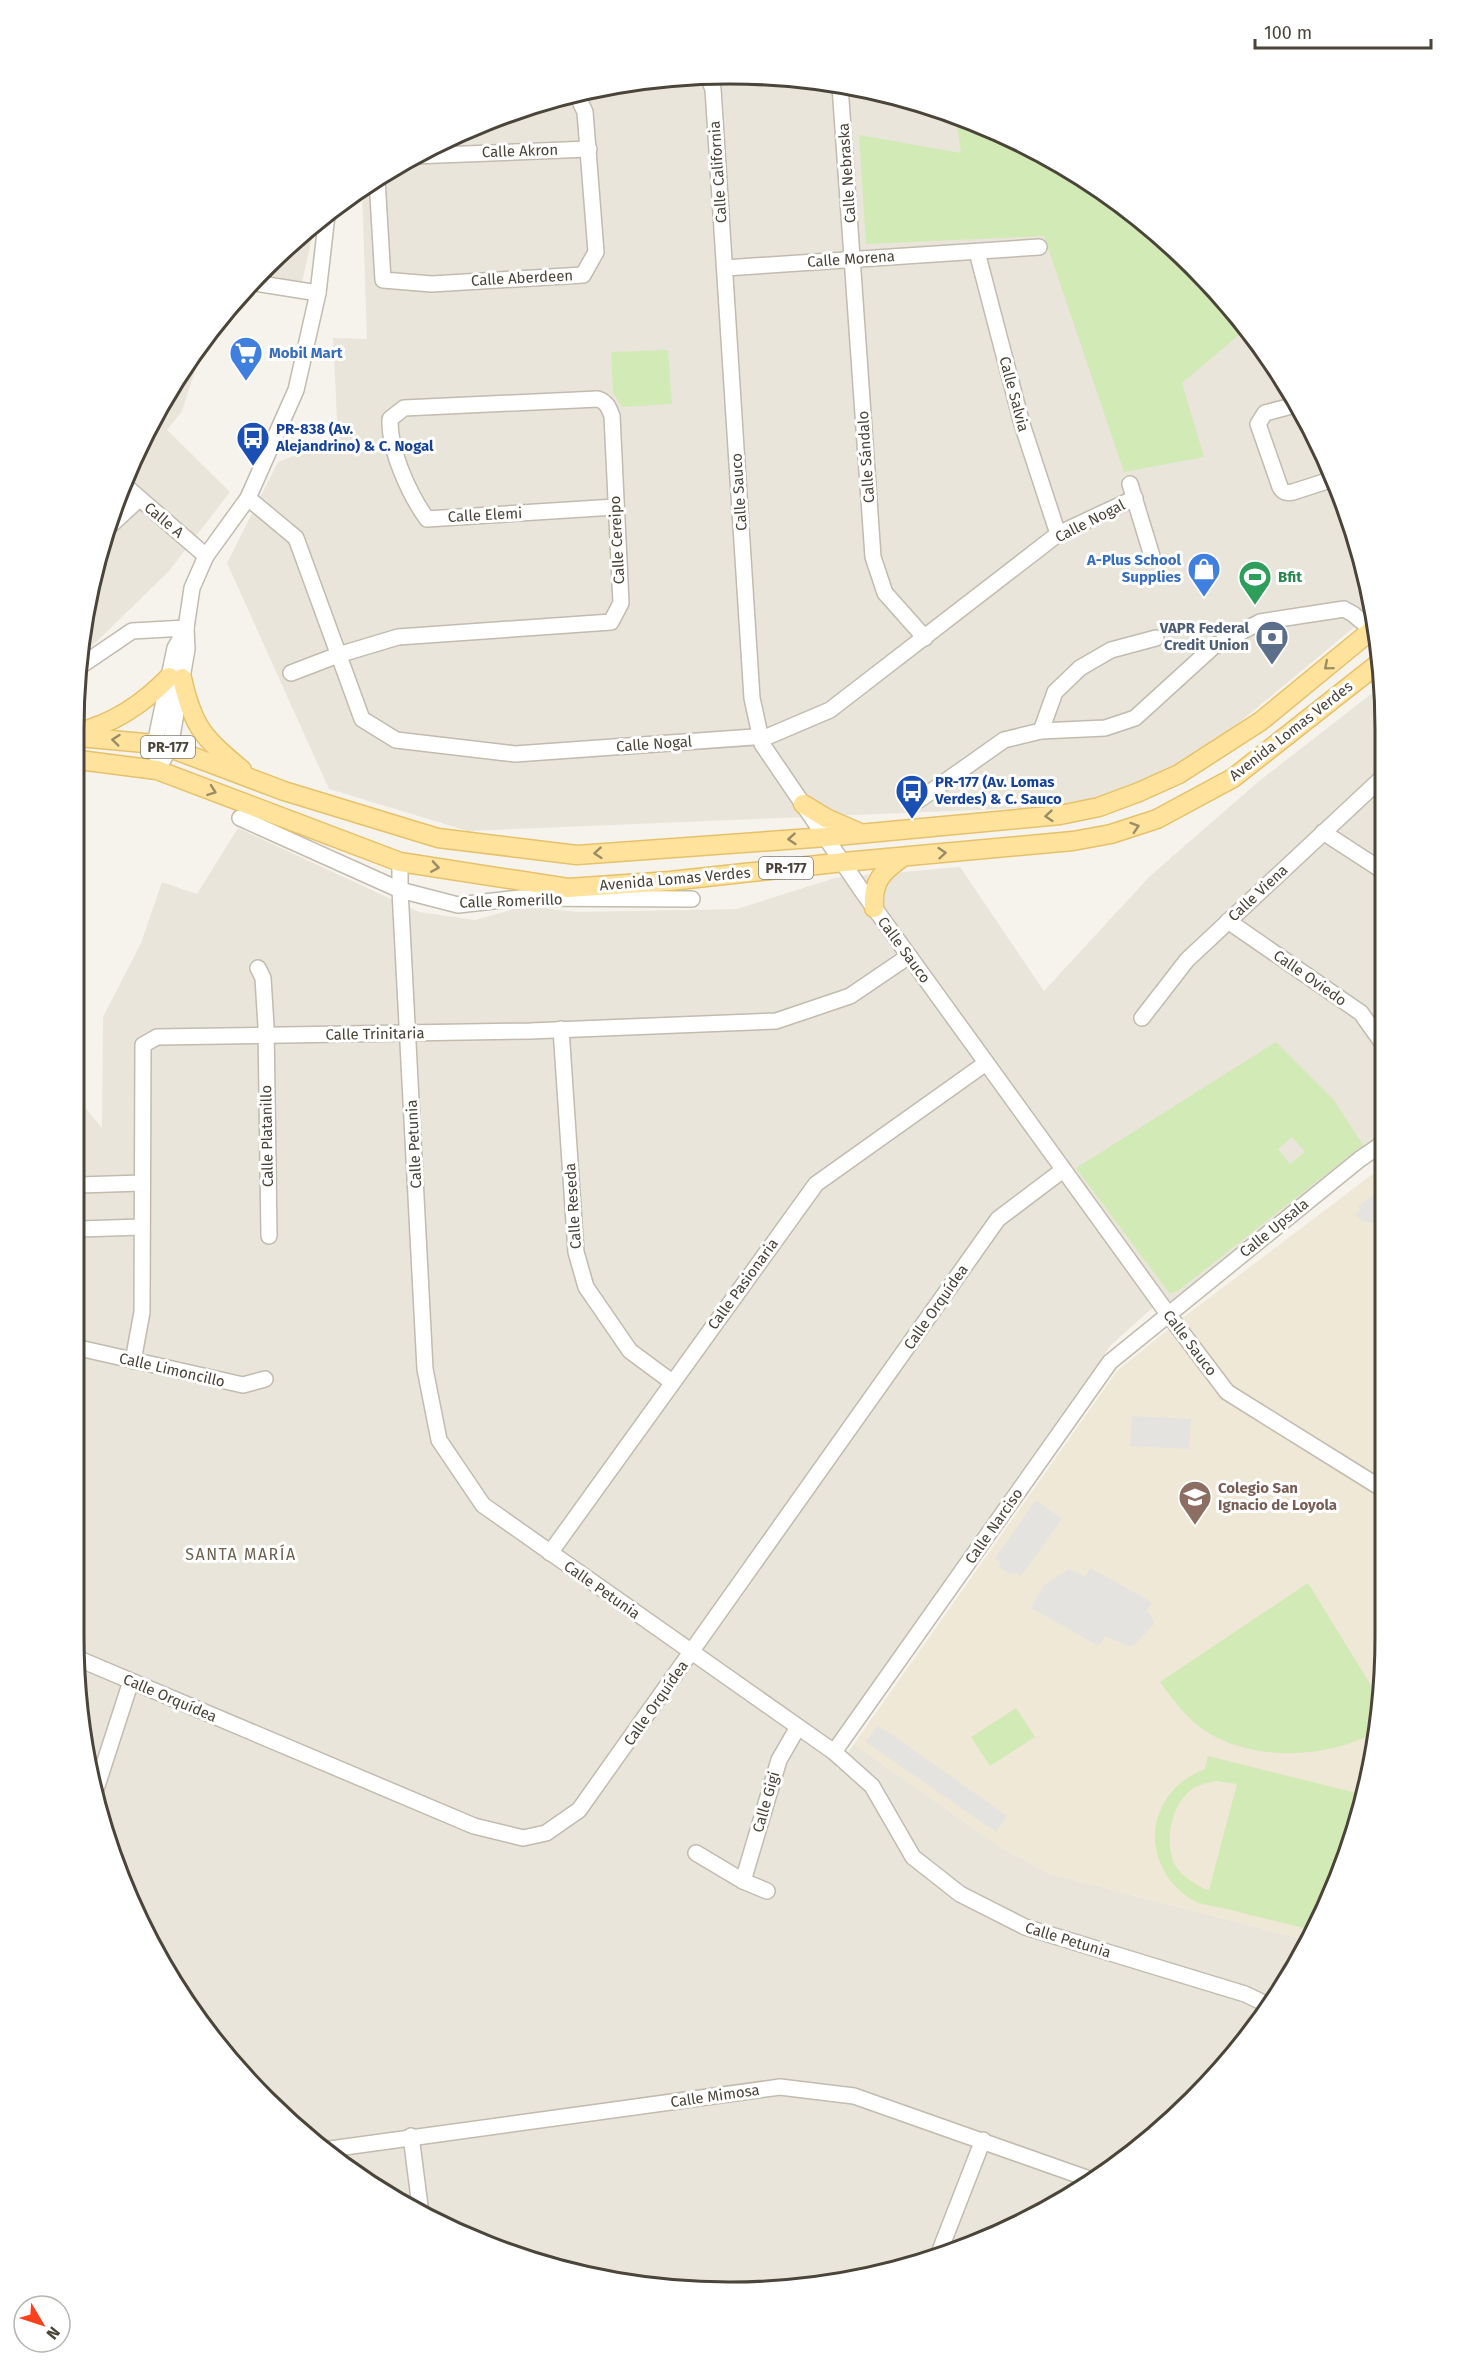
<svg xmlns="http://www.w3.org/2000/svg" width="1459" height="2366" viewBox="0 0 1459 2366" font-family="'Fira Sans',sans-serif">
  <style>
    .residential { fill: #eae5da }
    .education { fill: #efe8d6 }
    .green { fill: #d2eab5; fill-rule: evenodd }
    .parking { fill: #e5e3e0 }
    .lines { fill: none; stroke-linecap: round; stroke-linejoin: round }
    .minor-casing { stroke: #c2bbae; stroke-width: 18 }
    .major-casing { stroke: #e6c16a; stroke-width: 21 }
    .minor { stroke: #fff; stroke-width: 15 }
    .major { stroke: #ffe39c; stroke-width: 18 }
    .oneway { stroke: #9c8c66 }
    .labels { text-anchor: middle; stroke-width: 6; stroke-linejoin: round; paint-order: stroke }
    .shield { fill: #fff; stroke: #817c74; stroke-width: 1.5 }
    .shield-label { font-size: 14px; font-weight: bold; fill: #4b4439 }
    .street-label { font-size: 15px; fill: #4b4439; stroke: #fff }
    .shop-label { font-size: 15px; font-weight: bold; fill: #366cbe; stroke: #fff; text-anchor: start }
    .transit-label { font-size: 15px; font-weight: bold; fill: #164399; stroke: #fff; text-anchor: start }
    .leisure-label { font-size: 15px; font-weight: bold; fill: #27864d; stroke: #fff; text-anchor: start }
    .service-label { font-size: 15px; font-weight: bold; fill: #4e5e75; stroke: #fff; text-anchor: end }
    .education-label { font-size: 15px; font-weight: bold; fill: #785e54; stroke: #fff; text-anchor: start }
    .neighbourhood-label { font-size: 16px; letter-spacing: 1.5px; fill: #6e6250; stroke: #fff }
    .rim { fill: none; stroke: #4b4439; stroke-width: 3 }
  </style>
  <rect width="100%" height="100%" fill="#f6f3ec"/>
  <g class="residential">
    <path d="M772 75 899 96 1019 141 1129 209 1223 297 1298 402 1351 519 1370 614 1142 803 468 831 329 789 227 563 278 462 338 438 333 338 367 339 362 190 401 162 518 108 644 79Z"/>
    <path d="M315 224 301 287 259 277 297 237Z"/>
    <path d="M207 334 182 411 167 430 230 492 169 571 92 646 79 654V644L123 479Z"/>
    <path d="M1384 684 1382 1134 1177 1298 1150 1310 1111 1345 834 1738 837 1770 854 1744 999 1846 1048 1873 1306 1940 1250 2036 1193 2101 1094 2182 940 2258 815 2287 729 2292 644 2287 519 2258 439 2225 330 2157 209 2036 141 1927 108 1847 79 1722V1100L102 1128 103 1017 141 943 162 882 197 894 238 828 419 912 475 920 525 906 578 912 737 909 835 878 960 867 1044 991 1150 876 1258 782Z"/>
  </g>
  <path class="education" d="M1382 1167 1380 1722 1336 1887 1306 1940 1048 1873 999 1846 854 1744 1117 1371 1176 1323Z"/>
  <g class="green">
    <path d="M956 117 1019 141 1129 209 1223 297 1246 329 1182 383 1204 457 1124 472 1044 236 866 244 859 135 961 153Z"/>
    <path d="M668 350 672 404 622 407 613 393 611 352Z"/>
    <path d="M1276 1042 1334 1100 1363 1145 1179 1290 1170 1294 1076 1168ZM1292 1137 1305 1152 1290 1164 1278 1149Z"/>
    <path d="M1308 1583 1380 1700 1378 1730C1332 1759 1254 1762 1207 1732 1188 1720 1173 1700 1160 1682Z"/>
    <path d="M1016 1708 1035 1737 990 1766 971 1737Z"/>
    <path d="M1208 1756 1361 1794 1336 1887 1311 1930C1284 1923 1257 1917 1231 1910 1220 1907 1205 1906 1195 1901 1166 1886 1149 1852 1157 1820 1164 1795 1180 1779 1205 1769ZM1216 1781 1237 1784 1209 1890C1196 1886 1178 1874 1173 1861 1165 1837 1172 1802 1194 1788 1201 1784 1208 1783 1216 1781Z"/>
  </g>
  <g class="parking">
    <path d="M1382 1189V1225L1361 1220 1355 1215 1360 1211 1358 1206Z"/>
    <path d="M1132 1416 1191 1419 1189 1449 1130 1446Z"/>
    <path d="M1036 1500 1062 1519 1021 1576 1014 1573 1011 1575 999 1567 1001 1563 995 1558Z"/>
    <path d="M1090 1568 1152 1602 1147 1611 1152 1617 1154 1624 1134 1645 1128 1646 1105 1636 1099 1646 1031 1608 1044 1585 1069 1569 1085 1577Z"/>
    <path d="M878 1725 1007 1816 996 1832 866 1742Z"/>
  </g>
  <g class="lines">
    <g class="minor-casing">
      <g id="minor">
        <path d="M708 77 713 89 752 698 762 744 862 891 1168 1314 1227 1392 1381 1488"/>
        <path d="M840 86 873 557 885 593 925 638"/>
        <path d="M414 156 589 149"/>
        <path d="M377 179 383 280 432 284 583 275 596 252 585 112 577 95"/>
        <path d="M977 252 1022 424 1058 534"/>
        <path d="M725 268 1039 247"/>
        <path d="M254 283 318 293"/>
        <path d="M1299 404 1265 413 1258 424 1280 487C1283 493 1287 493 1293 492L1333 479"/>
        <path d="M122 483 206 556"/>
        <path d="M1130 484 1152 556"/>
        <path d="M248 498 296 538 362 719 396 740 515 754 769 736 830 710 1058 534 1135 498"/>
        <path d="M111 525 139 499"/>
        <path d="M79 667 132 631 186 628"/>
        <path d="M291 673 338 655 398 637 611 622 621 603 612 416C609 408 607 402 598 399L404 408 390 419C389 450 409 494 427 519L615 507"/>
        <path d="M1041 731 1055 692 1080 668 1111 650 1156 638"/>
        <path d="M156 755 155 744 175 648 186 628"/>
        <path d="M157 770 170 748 187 649 186 628 192 588 206 556 248 498 296 390 318 293 327 215"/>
        <path d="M919 800 1004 740 1041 731 1105 728 1135 718 1213 647 1260 622 1344 609 1353 614 1372 630"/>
        <path d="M240 818 400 890 458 905 520 898 692 899"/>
        <path d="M1323 832 1383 871"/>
        <path d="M400 862V890L425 1369 439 1440 483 1505 834 1752 872 1786 913 1857 960 1894 1025 1927 1245 1994 1268 2005"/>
        <path d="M1228 921 1361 1013 1383 1044"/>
        <path d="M258 968 263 978 266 1026 269 1236"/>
        <path d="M1142 1018 1187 960 1384 776"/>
        <path d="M561 1029 576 1252 586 1287 630 1351 672 1382"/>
        <path d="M79 1185 142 1183"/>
        <path d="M79 1229 142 1227"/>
        <path d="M79 1348 243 1385 265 1379"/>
        <path d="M133 1361 142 1312 143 1045 157 1037 530 1031 776 1021 850 996 909 956"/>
        <path d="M550 1553 816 1184 986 1063"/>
        <path d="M79 1659 474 1826 523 1838 546 1833 579 1810 998 1219 1063 1170"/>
        <path d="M834 1752 1110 1362 1360 1159 1382 1144"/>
        <path d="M95 1792 131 1681"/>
        <path d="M696 1853 743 1881 767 1891"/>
        <path d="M743 1881 779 1760 798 1727"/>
        <path d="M411 2136 421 2214"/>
        <path d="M323 2150 780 2087 854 2096 1095 2181"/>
        <path d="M937 2258 983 2140"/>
      </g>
    </g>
    <g class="major-casing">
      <g id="major">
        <path d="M182 678C193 728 204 738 242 770"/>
        <path d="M79 732C115 723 143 704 169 677"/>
        <path d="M79 737 155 744 170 748 284 791 438 838 577 855 826 837 1060 815 1099 807 1139 792 1179 774 1261 721 1373 629"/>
        <path d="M79 760 157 770 400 862 568 888 670 881 844 862 1073 841 1111 834 1157 819 1233 778 1379 663"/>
        <path d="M803 804 826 818 858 832"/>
        <path d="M874 908C872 881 882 872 903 857"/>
      </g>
    </g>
    <use href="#minor" class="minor"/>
    <use href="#major" class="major"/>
  </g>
  <defs><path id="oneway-chevron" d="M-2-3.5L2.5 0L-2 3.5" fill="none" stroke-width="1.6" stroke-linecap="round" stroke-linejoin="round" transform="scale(1.5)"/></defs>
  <g class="oneway">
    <use href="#oneway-chevron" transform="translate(1328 666) rotate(140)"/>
    <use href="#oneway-chevron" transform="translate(116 740) rotate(-174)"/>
    <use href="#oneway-chevron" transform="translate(212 791) rotate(20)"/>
    <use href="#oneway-chevron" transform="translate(1049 816) rotate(175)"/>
    <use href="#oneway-chevron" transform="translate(1135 827) rotate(-18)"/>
    <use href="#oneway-chevron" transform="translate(792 839) rotate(176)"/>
    <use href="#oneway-chevron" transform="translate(598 853) rotate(175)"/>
    <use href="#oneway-chevron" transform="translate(942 853) rotate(-5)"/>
    <use href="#oneway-chevron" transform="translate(435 867) rotate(9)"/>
  </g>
  <defs>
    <g id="supermarket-pin" transform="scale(1.725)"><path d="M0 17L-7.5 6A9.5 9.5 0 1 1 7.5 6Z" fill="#3f7fe0" stroke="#fff"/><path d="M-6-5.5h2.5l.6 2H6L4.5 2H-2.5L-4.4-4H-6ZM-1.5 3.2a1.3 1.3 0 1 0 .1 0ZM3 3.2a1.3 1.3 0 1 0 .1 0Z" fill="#fff"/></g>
    <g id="bus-pin" transform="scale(1.725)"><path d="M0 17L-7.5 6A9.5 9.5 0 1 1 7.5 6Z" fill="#1a4fb4" stroke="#fff"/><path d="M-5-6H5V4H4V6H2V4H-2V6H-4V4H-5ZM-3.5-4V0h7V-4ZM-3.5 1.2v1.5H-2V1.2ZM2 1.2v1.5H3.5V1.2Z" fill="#fff"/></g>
    <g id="shop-pin" transform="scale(1.725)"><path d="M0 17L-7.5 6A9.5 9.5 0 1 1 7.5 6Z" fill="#3f7fe0" stroke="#fff"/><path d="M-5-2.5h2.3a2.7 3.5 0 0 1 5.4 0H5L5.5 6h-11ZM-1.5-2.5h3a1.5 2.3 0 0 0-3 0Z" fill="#fff"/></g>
    <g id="stadium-pin" transform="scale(1.725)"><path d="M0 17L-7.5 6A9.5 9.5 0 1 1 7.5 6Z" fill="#2e9e5b" stroke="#fff"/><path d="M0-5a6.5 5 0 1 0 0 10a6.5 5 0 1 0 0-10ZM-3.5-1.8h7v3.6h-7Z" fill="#fff"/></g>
    <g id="bank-pin" transform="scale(1.725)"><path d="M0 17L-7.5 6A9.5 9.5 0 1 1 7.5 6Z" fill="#5c6f8a" stroke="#fff"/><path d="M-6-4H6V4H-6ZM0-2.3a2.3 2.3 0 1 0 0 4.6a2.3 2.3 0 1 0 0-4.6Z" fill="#fff"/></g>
    <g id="school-pin" transform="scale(1.725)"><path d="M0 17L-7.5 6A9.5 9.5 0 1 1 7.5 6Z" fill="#8d6e63" stroke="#fff"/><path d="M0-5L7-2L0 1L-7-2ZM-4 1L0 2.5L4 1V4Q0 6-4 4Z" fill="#fff"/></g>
  </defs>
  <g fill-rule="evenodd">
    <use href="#supermarket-pin" x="246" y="353"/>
    <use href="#bus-pin" x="253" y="438"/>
    <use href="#shop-pin" x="1204" y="569"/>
    <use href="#stadium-pin" x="1255" y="577"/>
    <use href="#bank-pin" x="1272" y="637"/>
    <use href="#bus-pin" x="912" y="791"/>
    <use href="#school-pin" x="1195" y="1497"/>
  </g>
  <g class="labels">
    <g class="shield">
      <rect x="141" y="736" width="54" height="22" rx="4.5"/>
      <rect x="759" y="857" width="54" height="22" rx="4.5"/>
    </g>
    <g class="shield-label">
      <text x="168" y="752">PR-177</text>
      <text x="786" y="873">PR-177</text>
    </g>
    <g class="street-label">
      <text transform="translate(520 151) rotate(-2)" y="5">Calle Akron</text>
      <text transform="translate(718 172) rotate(-94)" y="5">Calle California</text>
      <text transform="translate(847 173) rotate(-94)" y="5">Calle Nebraska</text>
      <text transform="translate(851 259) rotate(-4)" y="5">Calle Morena</text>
      <text transform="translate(522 278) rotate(-3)" y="5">Calle Aberdeen</text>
      <text transform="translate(1014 394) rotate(75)" y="5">Calle Salvia</text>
      <text transform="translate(866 457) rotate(-94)" y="5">Calle Sándalo</text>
      <text transform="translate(739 492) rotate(-94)" y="5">Calle Sauco</text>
      <text transform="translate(485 515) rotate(-3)" y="5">Calle Elemi</text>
      <text transform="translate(164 520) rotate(40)" y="5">Calle A</text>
      <text transform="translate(1090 521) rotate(-27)" y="5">Calle Nogal</text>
      <text transform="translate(617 540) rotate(-93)" y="5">Calle Cereipo</text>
      <text transform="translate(1291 731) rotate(-38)" y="5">Avenida Lomas Verdes</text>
      <text transform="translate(654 744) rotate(-4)" y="5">Calle Nogal</text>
      <text transform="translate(675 879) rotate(-5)" y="5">Avenida Lomas Verdes</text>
      <text transform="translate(1258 893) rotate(-43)" y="5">Calle Viena</text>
      <text transform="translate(511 901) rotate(-2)" y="5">Calle Romerillo</text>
      <text transform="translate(904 950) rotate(54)" y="5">Calle Sauco</text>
      <text transform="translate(1310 978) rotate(35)" y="5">Calle Oviedo</text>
      <text transform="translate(375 1034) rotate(-1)" y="5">Calle Trinitaria</text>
      <text transform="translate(267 1136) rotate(-91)" y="5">Calle Platanillo</text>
      <text transform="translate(414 1144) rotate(-93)" y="5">Calle Petunia</text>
      <text transform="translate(573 1206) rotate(-94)" y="5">Calle Reseda</text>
      <text transform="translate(1274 1228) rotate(-39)" y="5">Calle Upsala</text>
      <text transform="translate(743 1284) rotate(-54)" y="5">Calle Pasionaria</text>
      <text transform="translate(936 1307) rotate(-55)" y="5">Calle Orquídea</text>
      <text transform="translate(1190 1343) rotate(53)" y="5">Calle Sauco</text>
      <text transform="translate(172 1370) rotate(13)" y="5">Calle Limoncillo</text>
      <text transform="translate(994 1526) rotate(-55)" y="5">Calle Narciso</text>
      <text transform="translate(602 1590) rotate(35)" y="5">Calle Petunia</text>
      <text transform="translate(170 1698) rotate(23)" y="5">Calle Orquídea</text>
      <text transform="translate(656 1703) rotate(-55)" y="5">Calle Orquídea</text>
      <text transform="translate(766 1802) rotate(-74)" y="5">Calle Gigi</text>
      <text transform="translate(1068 1940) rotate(17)" y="5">Calle Petunia</text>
      <text transform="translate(715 2096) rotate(-8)" y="5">Calle Mimosa</text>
    </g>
    <g class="shop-label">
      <text x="269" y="358">Mobil Mart</text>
      <text x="1181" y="565" text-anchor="end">A-Plus School<tspan x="1181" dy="17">Supplies</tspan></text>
    </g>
    <g class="transit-label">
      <text x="276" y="434">PR-838 (Av.<tspan x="276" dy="17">Alejandrino) &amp; C. Nogal</tspan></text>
      <text x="935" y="787">PR-177 (Av. Lomas<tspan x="935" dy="17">Verdes) &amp; C. Sauco</tspan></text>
    </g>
    <g class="leisure-label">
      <text x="1278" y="582">Bfit</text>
    </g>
    <g class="service-label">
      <text x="1249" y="633">VAPR Federal<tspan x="1249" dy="17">Credit Union</tspan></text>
    </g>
    <g class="education-label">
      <text x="1218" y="1493">Colegio San<tspan x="1218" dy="17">Ignacio de Loyola</tspan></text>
    </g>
    <g class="neighbourhood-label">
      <text x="241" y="1560">SANTA MARÍA</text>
    </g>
  </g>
  <path d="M0 0H1459V2366H0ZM729 84H730A645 645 0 0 1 1375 729V1637A645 645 0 0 1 730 2282H729A645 645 0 0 1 84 1637V729A645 645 0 0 1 729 84Z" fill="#fff" fill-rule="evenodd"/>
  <path class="rim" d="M729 84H730A645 645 0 0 1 1375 729V1637A645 645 0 0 1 730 2282H729A645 645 0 0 1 84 1637V729A645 645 0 0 1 729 84Z"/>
  <g transform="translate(42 2324) rotate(129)"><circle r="28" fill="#ffffff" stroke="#b7b4b0" stroke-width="1.5"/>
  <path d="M0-4.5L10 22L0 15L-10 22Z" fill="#fc3f1d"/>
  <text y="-9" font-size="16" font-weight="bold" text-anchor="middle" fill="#4b4439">N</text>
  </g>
  <path d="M1255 39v9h176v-9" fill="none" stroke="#4b4439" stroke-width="3"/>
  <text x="1264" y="39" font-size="18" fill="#4b4439" stroke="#ffffff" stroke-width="4.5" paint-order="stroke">100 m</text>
</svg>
